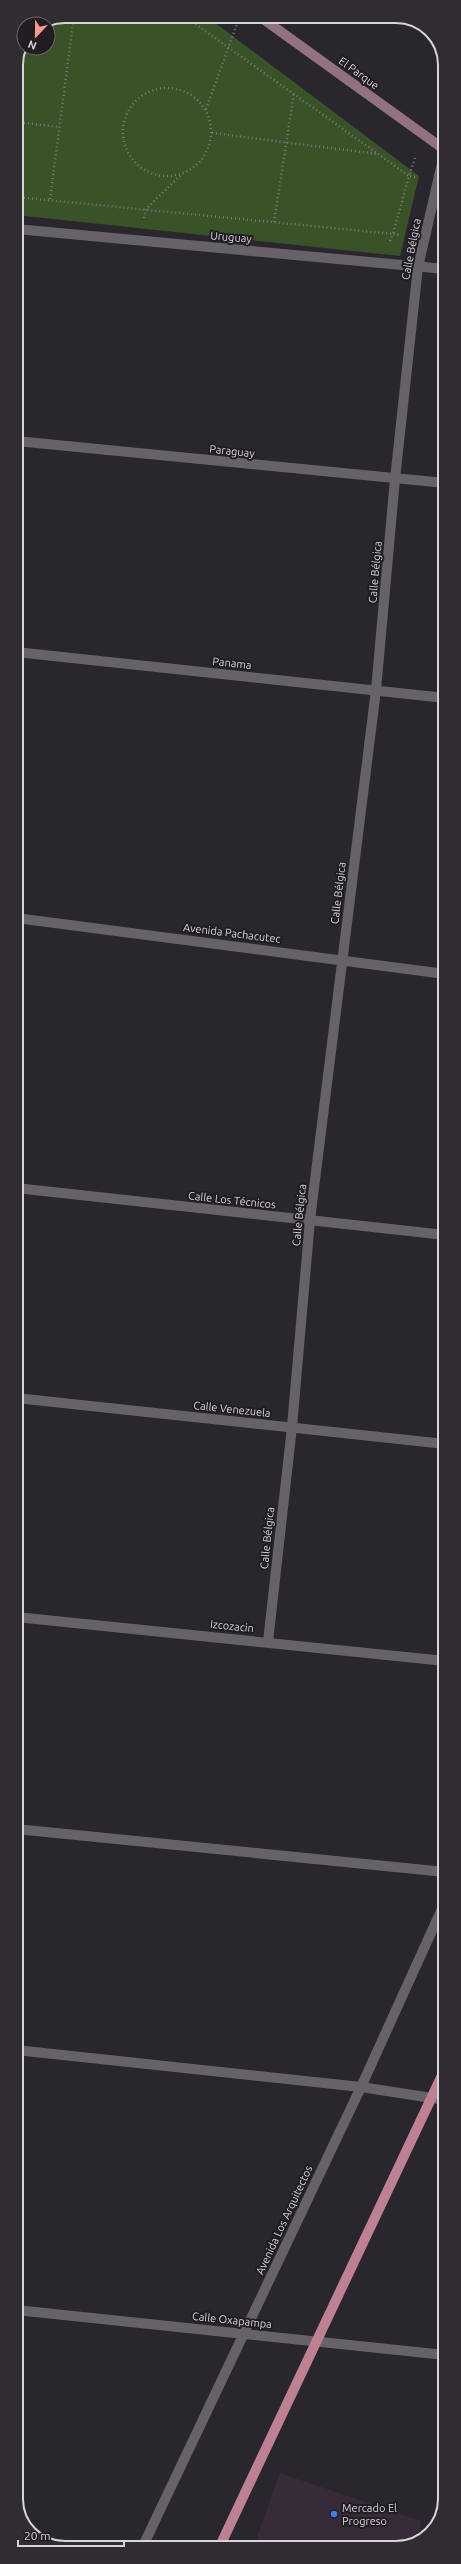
<svg xmlns="http://www.w3.org/2000/svg" width="461" height="2564" viewBox="0 0 461 2564" font-family="Ubuntu,sans-serif">
  <style>
    .commercial { fill: #372b39 }
    .green { fill: #3a5227 }
    .lines { fill: none; stroke-linecap: round; stroke-linejoin: round }
    .path { stroke: #7c797e; stroke-width: 2.5; stroke-dasharray: 1 3; stroke-linecap: butt }
    .service { stroke: #676269; stroke-width: 10 }
    .minor { stroke: #676269; stroke-width: 10 }
    .secondary { stroke: #92727e; stroke-width: 10 }
    .primary { stroke: #be8193; stroke-width: 10 }
    .shop-dot { fill: #3f7fe0; stroke: #211d23; stroke-width: 1.5 }
    .labels { text-anchor: middle; stroke-width: 4; stroke-linejoin: round; paint-order: stroke }
    .street-label { font-size: 11px; fill: #d8d5d9; stroke: #211d23 }
    .poi-label { font-size: 11px; fill: #d8d5d9; stroke: #211d23; text-anchor: start }
    .rim { fill: none; stroke: #d8d5d9; stroke-width: 2 }
  </style>
  <rect width="100%" height="100%" fill="#2a262d"/>
  <path class="commercial" d="M280 2473 421 2521 419 2539 403 2548H281L256 2540Z"/>
  <path class="green" d="M65 16H206L419 176 400 256 16 215V64L24 45V48H48V24H45Z"/>
  <g class="lines">
    <g class="path">
      <path d="M140 16 188 19"/>
      <circle cx="167" cy="132" r="44"/>
      <path d="M206 109 237 24"/>
      <path d="M16 122 59 127"/>
      <path d="M212 133 378 154"/>
      <path d="M415 158 409 176 415 177"/>
      <path d="M16 197 393 234 409 176 184 16"/>
      <path d="M50 199 74 16"/>
      <path d="M144 218 146 209 182 174"/>
      <path d="M274 222 294 93"/>
      <path d="M390 241 393 234 401 235"/>
    </g>
    <path class="service" d="M142 2548 361 2087 445 1902"/>
    <g class="minor">
      <path d="M16 229 445 269"/>
      <path d="M16 441 445 483"/>
      <path d="M16 652 445 698"/>
      <path d="M16 918 445 974"/>
      <path d="M16 1188 445 1235"/>
      <path d="M16 1398 445 1444"/>
      <path d="M16 1617 445 1661"/>
      <path d="M268 1642 292 1427 310 1220 376 690 395 479 418 267 445 150"/>
      <path d="M16 1829 445 1872"/>
      <path d="M16 2050 361 2087 445 2100"/>
      <path d="M16 2310 445 2355"/>
    </g>
    <path class="secondary" d="M259 16 445 150"/>
    <path class="primary" d="M219 2548 445 2069"/>
  </g>
  <circle class="shop-dot" cx="334" cy="2514" r="4"/>
  <g class="labels">
    <g class="street-label">
      <text transform="translate(359 73) rotate(36)" y="4">El Parque</text>
      <text transform="translate(231 237) rotate(5)" y="4">Uruguay</text>
      <text transform="translate(411 249) rotate(-79)" y="4">Calle Bélgica</text>
      <text transform="translate(232 451) rotate(6)" y="4">Paraguay</text>
      <text transform="translate(375 572) rotate(-85)" y="4">Calle Bélgica</text>
      <text transform="translate(232 663) rotate(6)" y="4">Panama</text>
      <text transform="translate(338 893) rotate(-83)" y="4">Calle Bélgica</text>
      <text transform="translate(232 933) rotate(7)" y="4">Avenida Pachacutec</text>
      <text transform="translate(232 1200) rotate(6)" y="4">Calle Los Técnicos</text>
      <text transform="translate(299 1215) rotate(-84)" y="4">Calle Bélgica</text>
      <text transform="translate(232 1409) rotate(6)" y="4">Calle Venezuela</text>
      <text transform="translate(267 1538) rotate(-84)" y="4">Calle Bélgica</text>
      <text transform="translate(232 1626) rotate(6)" y="4">Izcozacin</text>
      <text transform="translate(284 2220) rotate(-65)" y="4">Avenida Los Arquitectos</text>
      <text transform="translate(232 2320) rotate(6)" y="4">Calle Oxapampa</text>
    </g>
    <g class="poi-label">
      <text x="342" y="2512">Mercado El<tspan x="342" dy="13">Progreso</tspan></text>
    </g>
  </g>
  <path d="M0 0H461V2564H0ZM65 23H396A42 42 0 0 1 438 65V2499A42 42 0 0 1 396 2541H65A42 42 0 0 1 23 2499V65A42 42 0 0 1 65 23Z" fill="#302c32" fill-rule="evenodd"/>
  <path class="rim" d="M65 23H396A42 42 0 0 1 438 65V2499A42 42 0 0 1 396 2541H65A42 42 0 0 1 23 2499V65A42 42 0 0 1 65 23Z"/>
  <g transform="translate(36 36) rotate(202)"><circle r="19" fill="#211d23" stroke="#6a676c"/>
  <path d="M0-3L7 15L0 10L-7 15Z" fill="#f59c92"/>
  <text y="-6" font-size="11" font-weight="bold" text-anchor="middle" fill="#d8d5d9">N</text>
  </g>
  <path d="M18 2540v6h106v-6" fill="none" stroke="#d8d5d9" stroke-width="2"/>
  <text x="24" y="2540" font-size="12" fill="#d8d5d9" stroke="#211d23" stroke-width="3" paint-order="stroke">20 m</text>
</svg>
